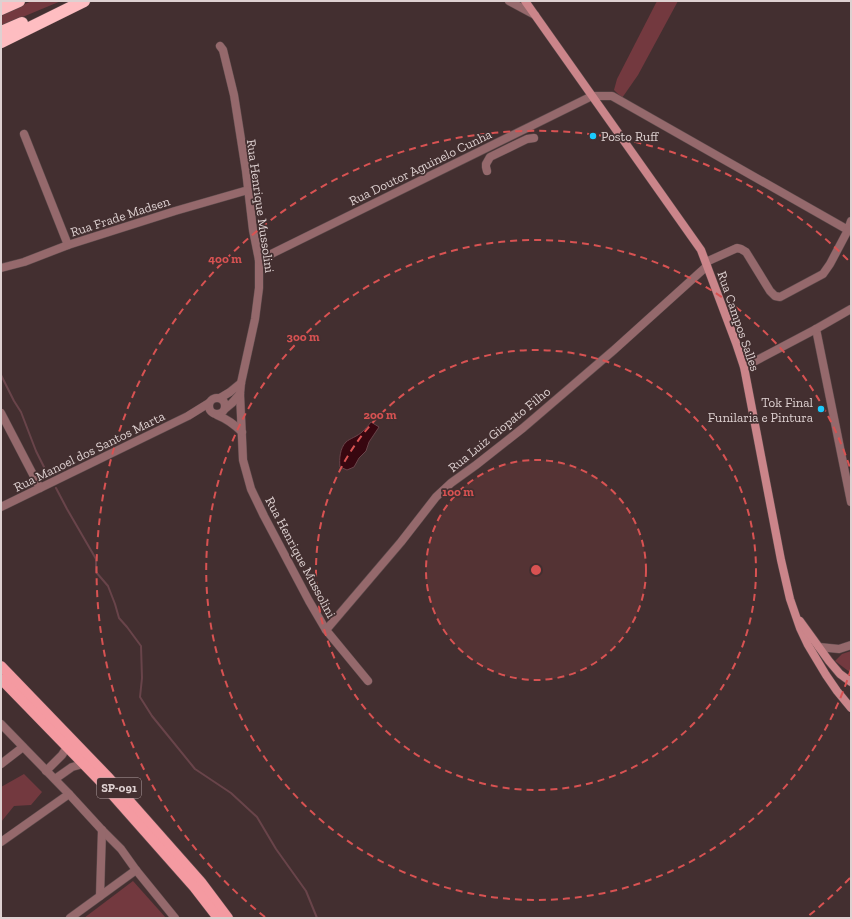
<svg xmlns="http://www.w3.org/2000/svg" width="852" height="919" viewBox="0 0 852 919" font-family="'Zilla Slab',serif">
  <style>
    .green { fill: #73393f }
    .water { fill: #370710; stroke: #69444a }
    .lines { fill: none; stroke-linecap: round; stroke-linejoin: round }
    .stream { stroke: #69444a; stroke-width: 2 }
    .minor-casing { stroke: #5f4c4d; stroke-width: 9 }
    .secondary-casing { stroke: #5f4c4d; stroke-width: 9 }
    .primary-casing { stroke: #5f4c4d; stroke-width: 11 }
    .motorway-casing { stroke: #5f4c4d; stroke-width: 13 }
    .minor { stroke: #95696c; stroke-width: 8 }
    .secondary { stroke: #cb858a; stroke-width: 8 }
    .primary { stroke: #f49aa1; stroke-width: 10 }
    .motorway { stroke: #febdc1; stroke-width: 12 }
    .ring { fill: none; stroke: #d85252; stroke-width: 2; stroke-dasharray: 7 5 }
    .poi-dot { fill: #1acafc; stroke: #432f30; stroke-width: 1.5 }
    .labels { text-anchor: middle; stroke-width: 3.5; stroke-linejoin: round; paint-order: stroke }
    .shield { fill: #432f30; stroke: #b0a0a1; stroke-width: 1 }
    .shield-label { font-size: 12px; font-weight: bold; fill: #ded1d1 }
    .poi-label { font-size: 13px; fill: #ded1d1; stroke: #432f30; text-anchor: start }
    .street-label { font-size: 13px; fill: #ded1d1; stroke: #432f30 }
    .centre { fill: #d85252; stroke: #432f30; stroke-width: 2 }
    .ring-label { font-size: 12px; text-anchor: middle; font-weight: bold; fill: #d85252; stroke: #432f30; stroke-width: 3.5; stroke-linejoin: round; paint-order: stroke }
  </style>
  <rect width="100%" height="100%" fill="#432f30"/>
  <g class="green">
    <path d="M32 1H61L1 26V14Z"/>
    <path d="M657 1H678L638 75 622 98 614 90 617 79Z"/>
    <path d="M851 651V673L835 661 842 654Z"/>
    <path d="M24 774 42 792 31 805 14 806 1 822V787Z"/>
    <path d="M133 881 166 918H84Z"/>
  </g>
  <path class="water" d="M371 422 379 427 369 442 366 451 359 458 354 467 347 470 340 467C339 459 340 448 346 442 349 439 358 436 362 432 365 429 368 426 371 422Z"/>
  <g class="lines">
    <g class="stream">
      <path d="M1 375 14 401 21 412 36 451 47 473"/>
      <path d="M56 488 67 509 96 559V572L108 586 115 604 119 618 127 627 141 646 142 678 140 697 152 716 195 769 231 793 257 817 276 849 306 891 317 918"/>
    </g>
    <g class="minor-casing">
      <g id="minor">
        <path d="M509 1 535 15"/>
        <path d="M220 46 223 50 234 95 246 171 253 230 259 260V288L255 319 241 383 240 394 243 460 251 489 264 516 309 601 326 630 368 681"/>
        <path d="M24 134 68 245"/>
        <path d="M487 171 486 167V164L490 157 527 139 534 138"/>
        <path d="M259 260 592 96H612L848 230 851 221"/>
        <path d="M706 262 737 248 741 249 746 252 770 291 775 296 780 297 823 274 830 264 848 230"/>
        <path d="M1 268 24 262 68 245 175 211 248 190"/>
        <path d="M816 329 851 502"/>
        <path d="M744 367 816 329 851 309"/>
        <circle cx="217" cy="406" r="8"/>
        <path d="M220 398 230 392 241 383"/>
        <path d="M226 408 232 403 240 394"/>
        <path d="M1 413 40 488"/>
        <path d="M217 415C227 419 234 424 242 432"/>
        <path d="M1 507 188 416 209 403"/>
        <path d="M326 630 401 542 436 497 451 483 476 465 523 428 614 350 707 266"/>
        <path d="M819 647 839 649 851 645"/>
        <path d="M1 724 69 794 102 830 121 849 136 870 175 918"/>
        <path d="M1 764 23 747"/>
        <path d="M46 771 62 755 67 747"/>
        <path d="M55 779 72 767 83 764"/>
        <path d="M1 842 69 794"/>
        <path d="M100 896 102 830"/>
        <path d="M70 918 136 870"/>
      </g>
    </g>
    <g class="secondary-casing">
      <g id="secondary">
        <path d="M525 1 701 250 736 343 744 367 781 560 790 599 800 628 808 645 826 675 837 691 851 708"/>
        <path d="M800 621 829 661 840 674 851 682"/>
      </g>
    </g>
    <g class="primary-casing">
      <g id="primary">
        <path d="M1 666 109 778 201 882 228 918"/>
        <path d="M1 679 102 783 194 887 218 918"/>
      </g>
    </g>
    <g class="motorway-casing">
      <g id="motorway">
        <path d="M1 9 19 1"/>
        <path d="M1 32 22 23"/>
        <path d="M1 42 84 1"/>
      </g>
    </g>
    <use href="#minor" class="minor"/>
    <use href="#secondary" class="secondary"/>
    <use href="#primary" class="primary"/>
    <use href="#motorway" class="motorway"/>
  </g>
  <circle cx="536" cy="570" r="110" fill="#d85252" fill-opacity=".12"/>
  <g class="ring">
    <circle cx="536" cy="570" r="110"/>
    <circle cx="536" cy="570" r="220"/>
    <path d="M851 669A330 330 0 1 1 851 471"/>
    <path d="M850 878A440 440 0 0 1 807 917M265 917A440 440 0 1 1 850 262"/>
  </g>
  <g class="poi-dot">
    <circle cx="593" cy="136" r="4"/>
    <circle cx="821" cy="409" r="4"/>
  </g>
  <g class="labels">
    <rect class="shield" x="97" y="778" width="44" height="20" rx="3"/>
    <g class="shield-label">
      <text x="119" y="792">SP-091</text>
    </g>
    <g class="poi-label">
      <text x="601" y="141">Posto Ruff</text>
      <text x="813" y="407" text-anchor="end">Tok Final<tspan x="813" dy="15">Funilaria e Pintura</tspan></text>
    </g>
    <g class="street-label">
      <text transform="translate(420 167) rotate(-26)" y="5">Rua Doutor Aguinelo Cunha</text>
      <text transform="translate(261 206) rotate(82)" y="5">Rua Henrique Mussolini</text>
      <text transform="translate(120 216) rotate(-18)" y="5">Rua Frade Madsen</text>
      <text transform="translate(739 321) rotate(71)" y="5">Rua Campos Salles</text>
      <text transform="translate(499 429) rotate(-39)" y="5">Rua Luiz Giopato Filho</text>
      <text transform="translate(89 451) rotate(-26)" y="5">Rua Manoel dos Santos Marta</text>
      <text transform="translate(301 557) rotate(62)" y="5">Rua Henrique Mussolini</text>
    </g>
  </g>
  <circle cx="536" cy="570" r="6" class="centre"/>
  <g class="ring-label">
    <text x="225" y="263">400 m</text>
    <text x="303" y="341">300 m</text>
    <text x="380" y="419">200 m</text>
    <text x="458" y="496">100 m</text>
  </g>
  <rect width="852" height="919" fill="none" stroke="#ded1d1" stroke-width="4"/>
</svg>
